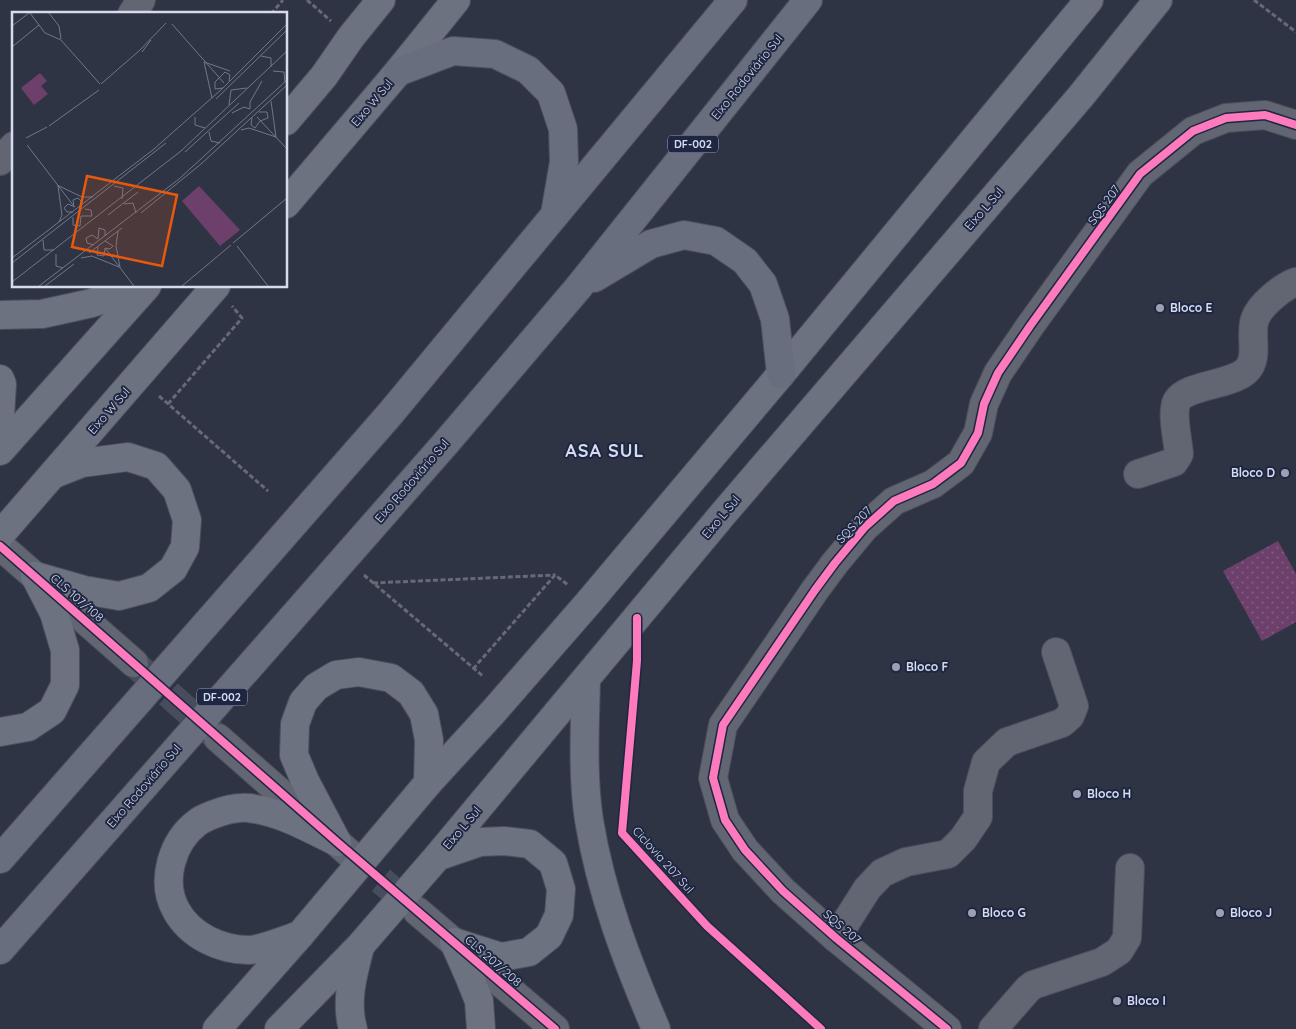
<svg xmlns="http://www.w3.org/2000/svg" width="1296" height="1029" viewBox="0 0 1296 1029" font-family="Quicksand,sans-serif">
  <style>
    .park { fill: url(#park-dots) }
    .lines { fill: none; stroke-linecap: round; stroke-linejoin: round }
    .tertiary-tunnel { stroke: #484d5e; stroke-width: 28; stroke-dasharray: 28 14; stroke-linecap: butt }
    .minor-casing { stroke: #4b4f5d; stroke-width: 30 }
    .tertiary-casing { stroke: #4b4f5d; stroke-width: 30 }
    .primary-casing { stroke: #4b4f5d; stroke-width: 30 }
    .trunk-casing { stroke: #4b4f5d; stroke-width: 30 }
    .path { stroke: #676a75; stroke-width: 3; stroke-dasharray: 5 2.5; stroke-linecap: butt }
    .minor { stroke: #626673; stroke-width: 28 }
    .tertiary { stroke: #626673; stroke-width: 28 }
    .primary { stroke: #6d7280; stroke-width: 28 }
    .trunk { stroke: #696e7e; stroke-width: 28 }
    .cycleway-casing { stroke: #1e2642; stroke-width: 11 }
    .cycleway { stroke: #fd7abc; stroke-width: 8 }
    .poi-dot { fill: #9ba1b4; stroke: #1e2642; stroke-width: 2 }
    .labels { text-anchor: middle; stroke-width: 4; stroke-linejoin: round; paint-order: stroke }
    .shield { fill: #1e2642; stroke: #9ea5bb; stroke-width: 1 }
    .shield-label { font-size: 11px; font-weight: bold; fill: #d5dcef }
    .street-label { font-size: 12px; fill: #d5dcef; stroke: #1e2642 }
    .poi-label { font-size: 12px; font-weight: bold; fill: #d5dcef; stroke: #1e2642; text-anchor: start }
    .district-label { font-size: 18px; font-weight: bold; letter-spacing: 1px; fill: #d5dcef; stroke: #1e2642 }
    .inset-road { fill: none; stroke: #717789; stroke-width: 1 }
    .view { fill: #e8590c; fill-opacity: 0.15; stroke: #e8590c; stroke-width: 2.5 }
    .inset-edge { fill: none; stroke: #d5dcef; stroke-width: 2.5 }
  </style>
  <defs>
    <pattern id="park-dots" width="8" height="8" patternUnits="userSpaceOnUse" patternTransform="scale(1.25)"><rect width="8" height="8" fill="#6d406c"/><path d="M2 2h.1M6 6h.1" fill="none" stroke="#815b81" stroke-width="1.8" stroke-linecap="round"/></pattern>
  </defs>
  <rect width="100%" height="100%" fill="#2f3445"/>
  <path class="park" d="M1278 541 1296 574V622L1262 641 1223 571Z"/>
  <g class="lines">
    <g class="tertiary-tunnel">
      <path d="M137 666 218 738"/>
      <path d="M349 853 417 911"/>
    </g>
    <g class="minor-casing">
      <g id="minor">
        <path d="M132 14 141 0"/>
        <path d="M0 161 14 146"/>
        <path d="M1138 474 1174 462 1179 454C1178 440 1171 413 1177 401 1186 385 1231 385 1246 371 1260 358 1249 335 1255 319 1260 305 1282 287 1296 282"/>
        <path d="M836 938 867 889 882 873 906 862 948 854 963 839 978 817V791L986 762 1007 742 1062 723 1070 716 1074 706 1056 652"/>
        <path d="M947 1029 836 938 783 891 745 850 725 820 713 778 723 725 815 590 835 563 865 527 894 501 933 484 961 463 978 433 984 404 998 373 1030 326 1140 174 1193 131 1226 118 1265 115 1296 125"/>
        <path d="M993 1029 1028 989 1033 985 1102 962 1119 951 1127 938 1130 868"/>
      </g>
    </g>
    <g class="tertiary-casing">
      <g id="tertiary">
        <path d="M5 550 134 663"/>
        <path d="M218 738 349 853"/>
        <path d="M417 911 555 1029"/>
      </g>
    </g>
    <g class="primary-casing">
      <g id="primary">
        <path d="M286 121 324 76 351 37 381 0"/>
        <path d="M286 204 398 72 456 0"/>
        <path d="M0 315 42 314 92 303 139 286"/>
        <path d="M0 379 2 384 0 417"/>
        <path d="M0 451 147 286"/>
        <path d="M0 535 216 286"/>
        <path d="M35 576 84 590 119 596 149 588 173 569 185 547 187 520 177 490 156 466 128 457 82 463 54 474"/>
        <path d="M586 680C585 726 582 774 589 820 601 894 627 961 656 1029"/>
        <path d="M0 732 28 727 52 711 65 685V650L54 613 35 576"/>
        <path d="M337 842 305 781 294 755 295 724 303 702 316 687 336 675 359 672 391 678 411 693 424 714 429 740 428 783"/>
        <path d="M439 856 480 842 504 841 530 844 553 863 561 889 559 915 549 936 529 952 501 957 454 942"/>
        <path d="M300 935C287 939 261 950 249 950 221 950 190 936 176 910 160 881 172 841 198 822 202 819 207 817 212 815 222 811 237 807 249 808 281 812 308 828 337 842"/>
        <path d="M454 942 469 976 479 1001 481 1029"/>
        <path d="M217 1029 300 935 428 783 494 711 589 602 781 374 1089 0"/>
        <path d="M279 1029 360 946 438 856 723 514 1081 96 1158 0"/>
        <path d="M353 1029C345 1001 353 974 360 947"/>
      </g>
    </g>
    <g class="trunk-casing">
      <g id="trunk">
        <path d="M398 72 453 51 495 54 528 70 551 93 563 129 564 162 555 214"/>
        <path d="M594 278 651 244 684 235 716 241 745 261 763 284 775 319 781 374"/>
        <path d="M0 859 390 414 733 0"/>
        <path d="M0 950 445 444 578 288 808 0"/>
      </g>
    </g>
    <g class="path">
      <path d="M307 0 331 21"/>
      <path d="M1254 0 1296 32"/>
      <path d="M271 14 283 0"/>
      <path d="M159 396 268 491"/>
      <path d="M168 404 242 318 232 306"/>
      <path d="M364 575 484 677"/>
      <path d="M373 583 555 575"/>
      <path d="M473 669 555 575 568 585"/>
    </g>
    <use href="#minor" class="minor"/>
    <use href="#tertiary" class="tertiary"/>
    <use href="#primary" class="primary"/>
    <use href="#trunk" class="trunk"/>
    <g class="cycleway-casing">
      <g id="cycleway">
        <path d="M0 546 337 842 555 1029"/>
        <path d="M637 618V661L622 833 707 926 821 1029"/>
        <path d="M947 1029 836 938 783 891 745 850 725 820 713 778 723 725 815 590 835 563 865 527 894 501 933 484 961 463 978 433 984 404 998 373 1030 326 1140 174 1193 131 1226 118 1265 115 1296 125"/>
      </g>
    </g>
    <use href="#cycleway" class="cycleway"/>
  </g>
  <g class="poi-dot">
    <circle cx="1160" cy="308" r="5"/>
    <circle cx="1285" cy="473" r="5"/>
    <circle cx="896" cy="667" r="5"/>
    <circle cx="1077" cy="794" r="5"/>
    <circle cx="972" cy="913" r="5"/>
    <circle cx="1220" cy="913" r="5"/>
    <circle cx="1117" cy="1001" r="5"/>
  </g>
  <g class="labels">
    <g class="shield">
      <rect x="668" y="135.5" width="50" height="17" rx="4"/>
      <rect x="197" y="688.5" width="50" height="17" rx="4"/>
    </g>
    <g class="shield-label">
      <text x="693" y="148">DF-002</text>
      <text x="222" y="701">DF-002</text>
    </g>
    <g class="street-label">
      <text transform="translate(747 77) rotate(-51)" y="4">Eixo Rodoviário Sul</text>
      <text transform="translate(372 103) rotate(-50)" y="4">Eixo W Sul</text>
      <text transform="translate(1104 205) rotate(-54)" y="4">SQS 207</text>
      <text transform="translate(984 209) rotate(-49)" y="4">Eixo L Sul</text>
      <text transform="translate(109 411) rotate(-49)" y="4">Eixo W Sul</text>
      <text transform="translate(412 481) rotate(-49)" y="4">Eixo Rodoviário Sul</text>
      <text transform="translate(721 517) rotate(-50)" y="4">Eixo L Sul</text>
      <text transform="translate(854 525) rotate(-47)" y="4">SQS 207</text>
      <text transform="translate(77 598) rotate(41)" y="4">CLS 107/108</text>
      <text transform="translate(144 786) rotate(-49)" y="4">Eixo Rodoviário Sul</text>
      <text transform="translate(462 828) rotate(-50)" y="4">Eixo L Sul</text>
      <text transform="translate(663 860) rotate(48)" y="4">Ciclovia 207 Sul</text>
      <text transform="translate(842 927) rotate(41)" y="4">SQS 207</text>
      <text transform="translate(493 961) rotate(41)" y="4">CLS 207/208</text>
    </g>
    <g class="poi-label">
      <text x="1170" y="312">Bloco E</text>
      <text x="1275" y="477" text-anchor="end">Bloco D</text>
      <text x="906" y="671">Bloco F</text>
      <text x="1087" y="798">Bloco H</text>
      <text x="982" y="917">Bloco G</text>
      <text x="1230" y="917">Bloco J</text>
      <text x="1127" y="1005">Bloco I</text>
    </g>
    <g class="district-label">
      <text x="605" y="457">ASA SUL</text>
    </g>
  </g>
  <g transform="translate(12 12)">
    <rect width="275" height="275" fill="#2f3445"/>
    <path d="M187 174 228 218 208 234 170 189Z" fill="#6d406c"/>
    <path d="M28 61 35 69 29 74 36 82 22 93 9 76Z" fill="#6d406c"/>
    <path d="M186 178 192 185 178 197 172 189Z" fill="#6d406c"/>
    <path class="inset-road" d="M18 1 33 21 49 28 88 72M37 1 47 14 49 27M160 12 212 71M0 14 17 1M0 35 27 13M130 40 139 28M249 44 259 46V55M192 50 218 59M192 50 200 86M261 59 272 60 273 70M89 72 128 38 154 11M211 76 203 77V70L213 60 218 63 217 69M204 87 275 18M259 89 264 125M217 93 219 78 235 76M220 101 232 95 238 97V90L250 69M183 105V113L193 116M245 105 275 137M240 106 239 113 243 116 248 109 256 106 255 100H247M37 114 87 78M229 118 237 116 264 125M197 120 199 129 208 131M14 126 35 115M15 133 61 193M173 140 227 91M45 173 70 185H81M46 174 50 203 47 210M102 174 111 176 110 187M112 192 121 191 124 201M62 195 61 188 66 186 70 190 67 196M61 200H55L52 196 56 192 63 195M129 201 189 152 275 73M96 203 126 180M61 205V213L68 214 69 204H80L79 198 73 197M106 219 104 234 108 255M86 227 87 216 93 218V224M31 228 32 238H42M221 231 275 186M82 233 75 231 74 226 80 223 86 227M225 234 256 274M86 235 85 243 92 244 93 236 98 237 101 234 93 229M93 236 122 274M77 241 110 216M44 242V254L51 256M0 246 142 137 211 76 275 12M69 246 80 244 107 255M0 251 154 131M0 270 169 139 275 39M27 274 167 167 275 68M33 274 62 252M170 274 219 233"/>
    <path class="view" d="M75 164 165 183 150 254 60 235Z"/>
    <rect width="275" height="275" class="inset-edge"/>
  </g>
</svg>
